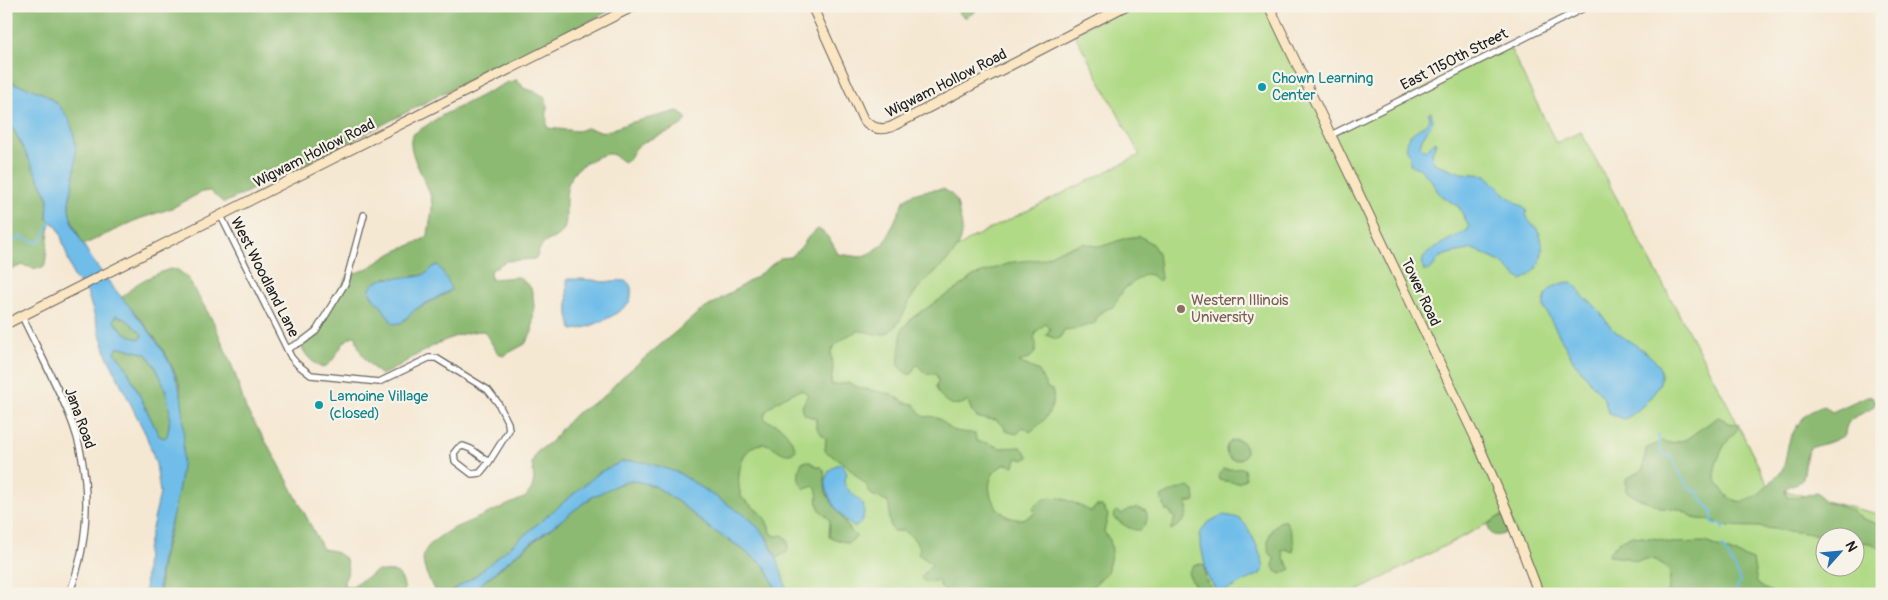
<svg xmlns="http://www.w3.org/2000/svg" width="1888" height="600" viewBox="0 0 1888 600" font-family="Pangolin,sans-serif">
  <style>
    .green { fill: #b0da85; stroke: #667b50; fill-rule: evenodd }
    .forest { fill: #8cba72; stroke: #546b47; fill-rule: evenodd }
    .water { fill: #6fbde9; stroke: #466c82; fill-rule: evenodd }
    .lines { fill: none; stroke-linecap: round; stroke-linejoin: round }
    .stream { stroke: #6fbde9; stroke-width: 2 }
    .street-casing { stroke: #68635c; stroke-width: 8 }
    .secondary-casing { stroke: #68635c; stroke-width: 11 }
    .street { stroke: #fff; stroke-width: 5.5 }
    .secondary { stroke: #fbe6c4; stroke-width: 9 }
    .culture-dot { fill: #0f9aa8; stroke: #f7f3e8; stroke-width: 2 }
    .education-dot { fill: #8d6e63; stroke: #f7f3e8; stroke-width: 2 }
    .labels { text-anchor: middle; stroke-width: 4.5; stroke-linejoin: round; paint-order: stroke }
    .street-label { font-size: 15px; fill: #1c1c1c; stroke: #f7f3e8 }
    .culture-label { font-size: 15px; fill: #0d838f; stroke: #f7f3e8; text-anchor: start }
    .education-label { font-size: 15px; fill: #785e54; stroke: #f7f3e8; text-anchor: start }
  </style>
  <rect width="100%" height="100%" fill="#f7f3e8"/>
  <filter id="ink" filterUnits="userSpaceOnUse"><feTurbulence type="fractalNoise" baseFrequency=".02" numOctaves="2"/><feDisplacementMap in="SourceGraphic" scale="10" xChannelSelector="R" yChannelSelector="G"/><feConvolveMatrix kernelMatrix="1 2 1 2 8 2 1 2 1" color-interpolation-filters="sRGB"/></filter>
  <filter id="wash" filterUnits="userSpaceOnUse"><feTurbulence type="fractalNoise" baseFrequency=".0096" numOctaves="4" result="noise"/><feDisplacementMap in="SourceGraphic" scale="20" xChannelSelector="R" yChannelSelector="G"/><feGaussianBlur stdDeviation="1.12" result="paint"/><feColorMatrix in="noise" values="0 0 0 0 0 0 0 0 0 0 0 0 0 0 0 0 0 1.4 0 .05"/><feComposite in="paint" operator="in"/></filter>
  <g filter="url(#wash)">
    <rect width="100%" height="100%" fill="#f5e8d3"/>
    <path class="green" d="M1125 6H1269L1332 135 1509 46 1556 143 1581 132 1727 403 1769 487 1882 515V594H1539L1508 513 1352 594H788L787 588 645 462 972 238 1140 155 1074 33ZM1826 538H1856V568H1826Z"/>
    <g class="forest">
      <path d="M6 6H615L613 9 508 63 486 71 324 155 224 203 210 191 202 192 172 208 139 219 83 245 70 216 69 203 73 182 63 111 48 98 40 92 6 81Z"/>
      <path d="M946 6H978L975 12 966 17 962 16 956 9Z"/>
      <path d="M516 80 521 83 523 88C555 97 545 100 547 126L548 128 578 131 586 128 605 132 629 123 678 111 682 113 687 120C674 134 651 135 637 147 631 153 632 159 624 162 619 160 616 155 611 154 606 153 598 157 593 159 568 171 565 186 566 212 566 217 566 226 563 231 555 242 541 237 537 257L534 259 506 261 490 271 491 279 519 277 531 288 533 296 534 307 532 332 525 344 503 356 497 352 484 331C457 331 431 347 408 360 399 366 391 371 381 375 368 364 358 353 356 336H353C338 342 338 362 322 368 310 361 305 355 300 343L310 337 349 274C366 272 377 262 392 253 404 247 416 244 428 236 429 221 435 208 430 194 425 178 406 151 412 135L441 116 506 83ZM428 272 449 292 416 309 401 323H393L372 293 386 277 392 279 424 275Z"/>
      <path d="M6 121 14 130 48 197 47 219 50 222 45 265 43 268 35 269 23 265 6 271Z"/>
      <path d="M943 189C954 194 958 201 959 213 960 218 962 223 962 228 963 257 931 271 916 291 906 304 904 321 889 332 879 339 869 330 859 331 850 333 839 341 833 348 829 353 832 359 833 366 833 372 831 379 831 385L849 383 860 388 891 394 906 403 914 404C928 426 923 411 939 419 944 421 946 426 951 429 958 433 968 432 975 434L976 440 979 442 988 443 1000 448 1021 447 1029 457 1023 460 1019 458 1016 459 1014 466 1006 464C968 479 1003 538 1035 513L1033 508C1049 487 1072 502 1090 511H1092L1096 506H1102L1108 515 1104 532 1110 540 1112 551 1107 573 1093 586 1080 594H948L947 591 941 588 938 580C931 583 927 584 921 578L932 564 918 554 920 548 914 539 905 531H893C885 516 893 512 887 501L872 495 869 491 867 486 844 463 825 451 826 439C820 432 815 430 816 419L804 414 802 407 808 394 801 390C791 393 764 406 764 418 768 422 774 423 779 426 786 431 793 441 796 450 785 462 776 444 764 444 740 443 734 481 742 498L764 516 772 534 776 536 783 535C789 540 789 544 787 552L777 558 765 535 679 473 600 472 475 577 447 594H436C419 559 414 551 452 529L526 497 532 488 534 479 532 463 536 453 554 439 562 428 574 415 603 397 621 378 698 313 754 278 781 258 791 257 801 247 809 236 818 229C828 234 833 244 838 254L861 257 872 252 884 244 905 199 913 194 924 191Z"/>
      <path d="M1140 236 1152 244 1158 253 1161 279 1159 281 1151 275 1145 274 1124 289 1113 307 1105 310 1098 315 1095 323 1079 328 1064 330 1060 338 1056 339 1046 335 1050 329 1045 324 1036 332 1034 339C1038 344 1036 353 1031 357 1027 360 1022 360 1019 362L1039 371 1047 388 1052 390C1057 400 1048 417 1040 424 1037 427 1033 429 1030 432L1024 427 1017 434 1005 431 1004 426 996 420 978 418 972 412 968 401C953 410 941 401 936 387L938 381 936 374H926L917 365 915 366 912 374H907L898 366 902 329 913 317 965 283 971 277 1013 262 1043 259 1060 250 1085 243 1095 246 1106 245 1126 238Z"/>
      <path d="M170 269 178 270 187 277 214 323 234 371 246 409 278 462 323 549 334 551 346 559C348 568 349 574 344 581V585L352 586 377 571 396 572C403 578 405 585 404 594H160V573L177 495 180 386C169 353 145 322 121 298 126 295 128 291 133 287 143 279 158 273 170 269Z"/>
      <path d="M115 315C125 317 135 327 142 334L141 339C132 340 119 328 114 321Z"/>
      <path d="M121 347 147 354C164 378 175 407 167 436L164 438 159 436 126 367 115 353 117 348Z"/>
      <path d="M1867 396 1872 397 1876 403C1867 418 1846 411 1845 435L1833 441 1810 448C1804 457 1806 470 1802 481L1789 486 1785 491 1787 497 1797 498 1817 492 1826 503 1838 504 1839 506 1853 511C1857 518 1870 521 1877 524L1882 520V550L1871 543 1856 542V538L1834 537 1758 527 1723 526 1712 520 1697 519 1679 509 1662 508 1652 503 1637 498 1626 491V479L1643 469 1646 449 1662 441 1671 443 1685 440 1718 417 1723 419 1728 423 1739 424C1738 431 1733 434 1729 439 1723 446 1716 461 1715 470 1714 478 1718 485 1723 491 1739 512 1757 497 1770 483 1773 479 1778 476 1781 472 1787 462 1786 449 1790 439 1796 425 1808 408 1825 406L1832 412Z"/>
      <circle cx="1236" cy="450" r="10"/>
      <path d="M808 461 818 467H821L824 470 826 493 851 531 856 536V538L848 543 829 537 830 521C827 515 819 512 818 505 816 497 820 493 814 486L805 489C796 481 798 472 802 462Z"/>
      <path d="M1239 467 1244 469 1246 479 1238 483 1219 480 1218 477 1223 469H1236Z"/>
      <path d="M635 481 655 486 681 504 712 530 734 543 765 566 775 587 776 594H469C496 572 522 550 550 529 575 509 601 485 635 481Z"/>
      <path d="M1189 487 1194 491 1195 501 1186 503C1191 516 1182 525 1170 530L1175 519 1169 511H1166L1161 497 1175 490Z"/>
      <path d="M1137 508 1146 511C1149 519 1146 525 1140 530 1130 531 1122 523 1114 518L1115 513 1117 511 1122 514 1129 509Z"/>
      <path d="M1503 516 1511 524 1510 529C1502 537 1490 540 1488 525L1496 518Z"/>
      <path d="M1281 521H1286C1291 530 1296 543 1293 552L1285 549 1282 550 1284 559 1291 569 1281 574 1276 571 1273 567 1274 558C1263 549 1268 528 1281 521Z"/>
      <path d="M1633 536 1659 539 1669 543 1705 542 1753 560 1757 583 1765 589 1776 594H1668L1670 576 1668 568 1656 560 1646 559 1637 561 1626 558 1610 556 1609 552 1621 540Z"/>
      <path d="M1201 564 1204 565 1206 581 1217 594C1197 594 1197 590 1188 573L1193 565Z"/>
    </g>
    <g class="water">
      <path d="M6 81C18 85 31 88 42 93 78 113 79 147 73 183 72 190 69 198 69 205 69 219 76 232 83 244 114 301 178 342 183 410 185 438 183 469 177 497 172 524 155 568 160 594H145L147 550 160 493 156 464 146 435 107 356 87 292 83 286 74 278 60 233 57 226 47 219 48 197 14 130 6 121ZM116 315C125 317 135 327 142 334L141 339C132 340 119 328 114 321ZM121 347 147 354C164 378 175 407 167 436L164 438 159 436 126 367 115 353 117 348Z"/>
      <path d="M1431 112 1433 121 1422 139 1420 146 1425 151 1435 141 1436 144 1431 154 1434 163 1461 173 1486 175C1496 185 1505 195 1517 203 1520 205 1524 206 1526 210 1527 212 1526 215 1527 217 1530 223 1536 226 1539 232 1547 251 1540 273 1521 280L1502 263 1473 249C1463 252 1450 252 1441 257 1434 262 1434 271 1424 271 1423 268 1422 262 1423 259 1427 249 1459 235 1468 230L1469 227 1459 207 1440 195 1431 180 1419 168 1410 165C1410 163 1410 160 1410 157 1410 153 1406 150 1406 145 1406 131 1426 129 1430 117L1428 114Z"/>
      <path d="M438 265 448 281 451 290 416 309 401 323 393 324 379 303 375 301 369 291C375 271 409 282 425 274 430 272 431 266 438 265Z"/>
      <path d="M567 279C576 279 584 279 592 280 596 280 600 282 604 282 621 280 636 276 630 301 620 315 589 329 572 330L568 315Z"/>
      <path d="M1570 282C1577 284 1578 290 1583 296 1586 300 1591 302 1594 305 1601 312 1605 321 1611 327 1627 345 1677 359 1656 390 1649 401 1636 413 1625 419L1609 414 1603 397 1574 362 1544 308C1543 290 1554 284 1570 282Z"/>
      <path d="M631 461 645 462 679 473 749 518 765 535 777 558 788 594H776L775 587 765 566 734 543 712 530 681 504 655 486 635 481 623 482 592 497 519 552 469 594H447L475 576 600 472 621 462Z"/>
      <path d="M839 464H843L847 474 844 482 846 487 863 504C865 513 864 523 855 527 837 517 809 476 839 464Z"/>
      <path d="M1222 515C1228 516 1236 516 1241 520 1250 527 1262 556 1264 568L1260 574 1219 594 1207 576 1199 535 1207 523Z"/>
    </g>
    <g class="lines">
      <g class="stream">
        <path d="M6 13 13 6"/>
        <path d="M6 241 8 244 13 243 20 237 39 243C45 237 45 228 51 222"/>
        <path d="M1658 434 1660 451 1671 457 1681 477 1690 489 1698 492 1703 502 1712 511V522L1716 524H1722L1723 530"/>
        <path d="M1722 546 1736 570 1740 581 1736 591 1731 594"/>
      </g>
    </g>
  </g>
  <g filter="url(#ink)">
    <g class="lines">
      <g class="street-casing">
        <g id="street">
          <path d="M1331 135 1588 6"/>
          <path d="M221 216 291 357 297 364 311 375 379 382 429 358H436L488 390 498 403 508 423 509 430 489 462"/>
          <path d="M22 316C38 350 56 383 70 417 92 472 91 539 69 594"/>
          <path d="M287 349 303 341 316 331 346 282 364 215"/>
          <path d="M463 446 471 449 489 462 480 473 472 474 455 461 454 453 458 448Z"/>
        </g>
      </g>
      <g class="secondary-casing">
        <g id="secondary">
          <path d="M812 6 863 119C871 128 880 131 891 127L1125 6"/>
          <path d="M1269 6 1476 439 1508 513 1539 594"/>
          <path d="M6 324 634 6"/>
        </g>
      </g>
      <use href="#street" class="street"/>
      <use href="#secondary" class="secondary"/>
    </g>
  </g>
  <g class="culture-dot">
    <circle cx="1262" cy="87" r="5"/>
    <circle cx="319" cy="405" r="5"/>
  </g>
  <circle class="education-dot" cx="1181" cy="309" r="5"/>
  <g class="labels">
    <g class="street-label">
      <text transform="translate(1454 59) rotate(-27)" y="5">East 1150th Street</text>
      <text transform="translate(946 83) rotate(-27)" y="5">Wigwam Hollow Road</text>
      <text transform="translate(314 153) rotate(-27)" y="5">Wigwam Hollow Road</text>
      <text transform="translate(265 277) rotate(63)" y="5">West Woodland Lane</text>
      <text transform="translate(1421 292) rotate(65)" y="5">Tower Road</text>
      <text transform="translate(80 418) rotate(70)" y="5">Jana Road</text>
    </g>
    <g class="culture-label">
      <text x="1272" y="83">Chown Learning<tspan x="1272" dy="17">Center</tspan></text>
      <text x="329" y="401">Lamoine Village<tspan x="329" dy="17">(closed)</tspan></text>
    </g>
    <g class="education-label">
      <text x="1191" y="305">Western Illinois<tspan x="1191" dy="17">University</tspan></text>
    </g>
  </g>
  <rect width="1888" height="600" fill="none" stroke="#f7f3e8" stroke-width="25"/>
  <g transform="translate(1840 552) rotate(63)"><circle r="24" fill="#f7f3e8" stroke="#9f9d96"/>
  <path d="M0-4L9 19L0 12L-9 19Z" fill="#1f6fb2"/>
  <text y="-8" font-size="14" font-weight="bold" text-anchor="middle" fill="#1c1c1c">N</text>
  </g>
</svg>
